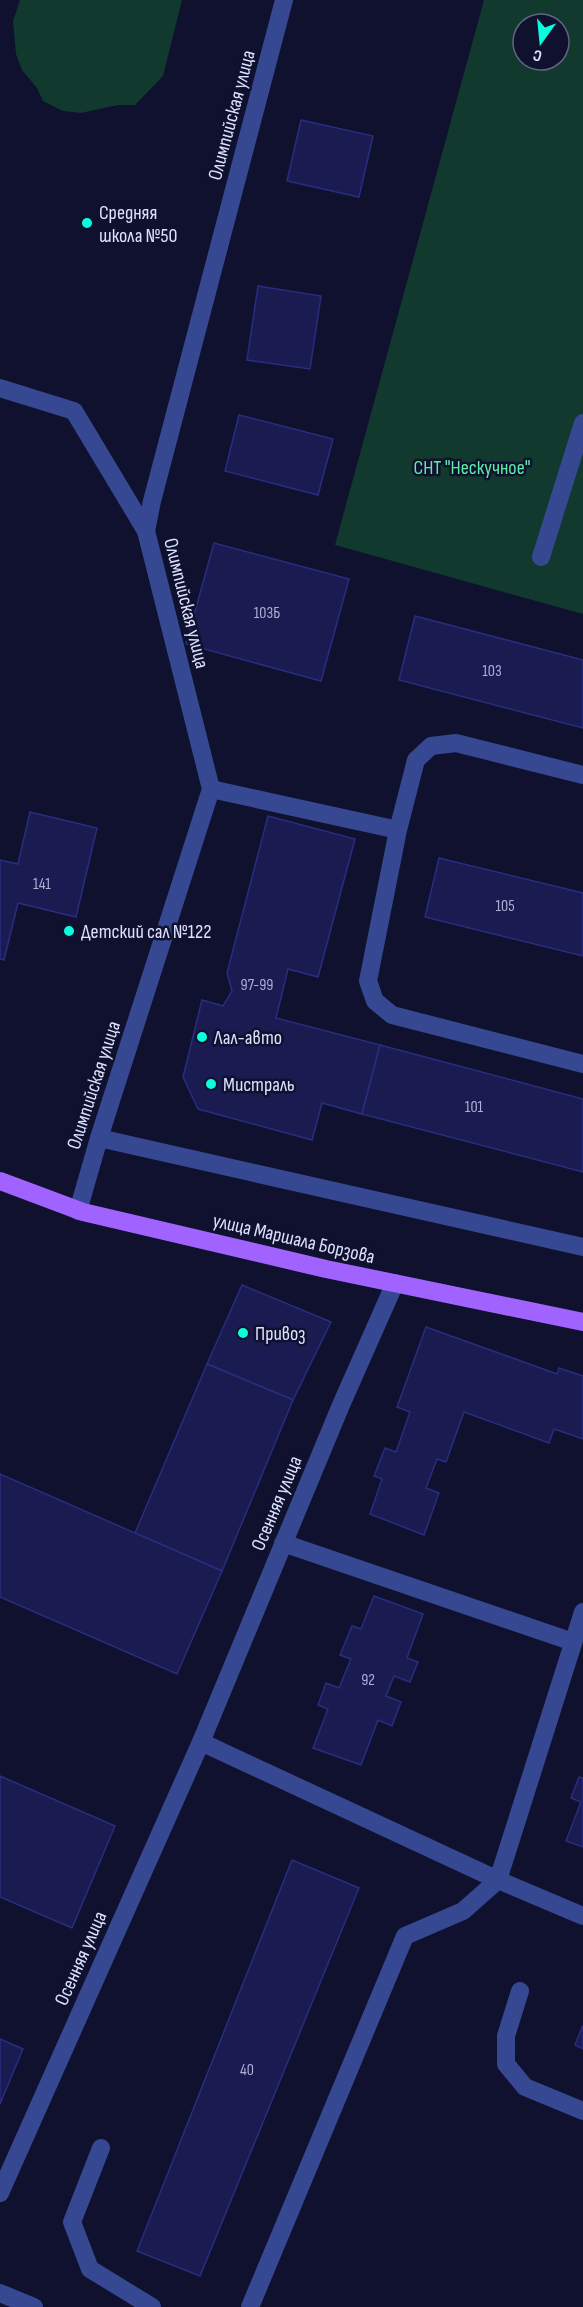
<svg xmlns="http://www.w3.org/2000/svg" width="583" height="2307" viewBox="0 0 583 2307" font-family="'Sofia Sans Condensed',sans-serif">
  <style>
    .green { fill: #11392e; fill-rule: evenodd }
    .building { fill: #191b51; stroke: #292d7f; stroke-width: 1.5 }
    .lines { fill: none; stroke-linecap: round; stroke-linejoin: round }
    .minor { stroke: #364891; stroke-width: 18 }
    .major { stroke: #a063ff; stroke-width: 18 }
    .poi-dot { fill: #08ffdd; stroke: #0f112e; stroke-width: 2 }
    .labels { text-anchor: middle; stroke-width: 5; stroke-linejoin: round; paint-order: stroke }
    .number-label { font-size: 16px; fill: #abb0d4 }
    .street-label { font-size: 20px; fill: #dce1ff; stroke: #0f112e }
    .poi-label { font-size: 20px; fill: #dce1ff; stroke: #0f112e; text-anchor: start }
    .park-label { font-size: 20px; fill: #5ceca5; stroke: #0f112e }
  </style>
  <rect width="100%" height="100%" fill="#0f112e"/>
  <g class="green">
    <path d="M20 0H182L163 76 135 105H118L81 113 63 111 43 101 37 88 22 70 16 54 13 21Z"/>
    <path d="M484 0H583V614L335 545ZM523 24H559V60H523Z"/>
  </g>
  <g class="building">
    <path d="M301 120 373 136 359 197 287 181Z"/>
    <path d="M258 286 321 296 310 369 247 360Z"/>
    <path d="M239 415 333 439 318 495 225 471Z"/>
    <path d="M214 543 349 579 321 681 186 644Z"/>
    <path d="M415 616 583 660V728L399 680Z"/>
    <path d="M30 812 97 828 76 917 18 903 4 960 0 959V860L18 864Z"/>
    <path d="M268 816 355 839 318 977 288 969 276 1018 380 1045 362 1114 322 1103 312 1140 198 1109 183 1077 202 1000 223 1006 232 991 227 973Z"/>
    <path d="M439 858 583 893V956L425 917Z"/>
    <path d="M380 1045 583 1099V1172L362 1114Z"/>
    <path d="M242 1285 331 1322 293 1400 207 1364Z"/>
    <path d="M426 1327 557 1374 559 1368 583 1376V1439L554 1429 549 1443 464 1412 446 1462 437 1459 426 1488 439 1493 424 1535 370 1514 382 1479 374 1476 385 1448 396 1452 410 1412 397 1407Z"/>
    <path d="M207 1364 293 1400 222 1571 135 1533Z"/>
    <path d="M0 1474 222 1571 177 1674 0 1597Z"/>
    <path d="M374 1596 423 1614 407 1658 418 1662 410 1682 394 1676 386 1696 401 1702 392 1726 378 1720 361 1765 313 1748 328 1709 318 1705 326 1683 339 1688 351 1659 340 1655 352 1626 361 1629Z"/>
    <path d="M0 1776 115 1826 72 1928 0 1897Z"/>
    <path d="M579 1777 583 1778V1847L566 1841 581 1802 571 1798Z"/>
    <path d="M292 1860 359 1888 200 2276 137 2251Z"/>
    <path d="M583 2025V2049L575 2045Z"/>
    <path d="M0 2039 23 2049 0 2104Z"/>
  </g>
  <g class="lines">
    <g class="minor">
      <path d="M0 388 74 411 146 531"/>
      <path d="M541 557 583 423"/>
      <path d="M583 775 456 743 431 746 416 760 398 830 368 981 375 1001 392 1015 583 1064"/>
      <path d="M211 789 398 830"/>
      <path d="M99 1138 583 1247"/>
      <path d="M78 1211 99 1138 211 789 146 531 152 501 284 0"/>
      <path d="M283 1543 573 1642"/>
      <path d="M201 1742 498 1880 583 1916"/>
      <path d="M520 1991 506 2036V2064L525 2087 583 2111"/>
      <path d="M101 2148 72 2222 90 2269 152 2307"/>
      <path d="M0 2193 201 1742 341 1405 395 1283"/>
      <path d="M0 2293 34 2307"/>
      <path d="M250 2307 405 1936 463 1911 498 1880 583 1612"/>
    </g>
    <path class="major" d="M0 1181 83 1212 326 1269 583 1322"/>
  </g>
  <g class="poi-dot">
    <circle cx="87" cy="223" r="6"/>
    <circle cx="69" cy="931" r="6"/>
    <circle cx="202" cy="1037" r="6"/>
    <circle cx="211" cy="1084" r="6"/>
    <circle cx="243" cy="1333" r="6"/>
  </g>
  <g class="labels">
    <g class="number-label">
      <text x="267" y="618">103Б</text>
      <text x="492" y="676">103</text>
      <text x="42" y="889">141</text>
      <text x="505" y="911">105</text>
      <text x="257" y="990">97-99</text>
      <text x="474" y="1112">101</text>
      <text x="368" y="1685">92</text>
      <text x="247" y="2075">40</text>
    </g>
    <g class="street-label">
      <text transform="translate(231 115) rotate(-75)" y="7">Олимпийская улица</text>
      <text transform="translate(187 603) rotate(76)" y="7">Олимпийская улица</text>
      <text transform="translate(93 1085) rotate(-72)" y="7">Олимпийская улица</text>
      <text transform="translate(294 1238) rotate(13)" y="7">улица Маршала Борзова</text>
      <text transform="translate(276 1503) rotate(-67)" y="7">Осенняя улица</text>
      <text transform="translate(80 1958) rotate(-66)" y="7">Осенняя улица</text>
    </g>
    <g class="poi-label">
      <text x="99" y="219">Средняя<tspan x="99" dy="23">школа №50</tspan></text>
      <text x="81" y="938">Детский сал №122</text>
      <text x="214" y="1044">Лал-авто</text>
      <text x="223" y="1091">Мистраль</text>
      <text x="255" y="1340">Привоз</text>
    </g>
    <g class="park-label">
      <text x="472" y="474">СНТ "Нескучное"</text>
    </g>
  </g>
  <g transform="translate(541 42) rotate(195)"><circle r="28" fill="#0f112e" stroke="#616482" stroke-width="1.5"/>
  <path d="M0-4.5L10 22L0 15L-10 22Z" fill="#08ffdd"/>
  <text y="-9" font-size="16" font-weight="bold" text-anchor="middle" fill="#dce1ff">С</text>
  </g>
</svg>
